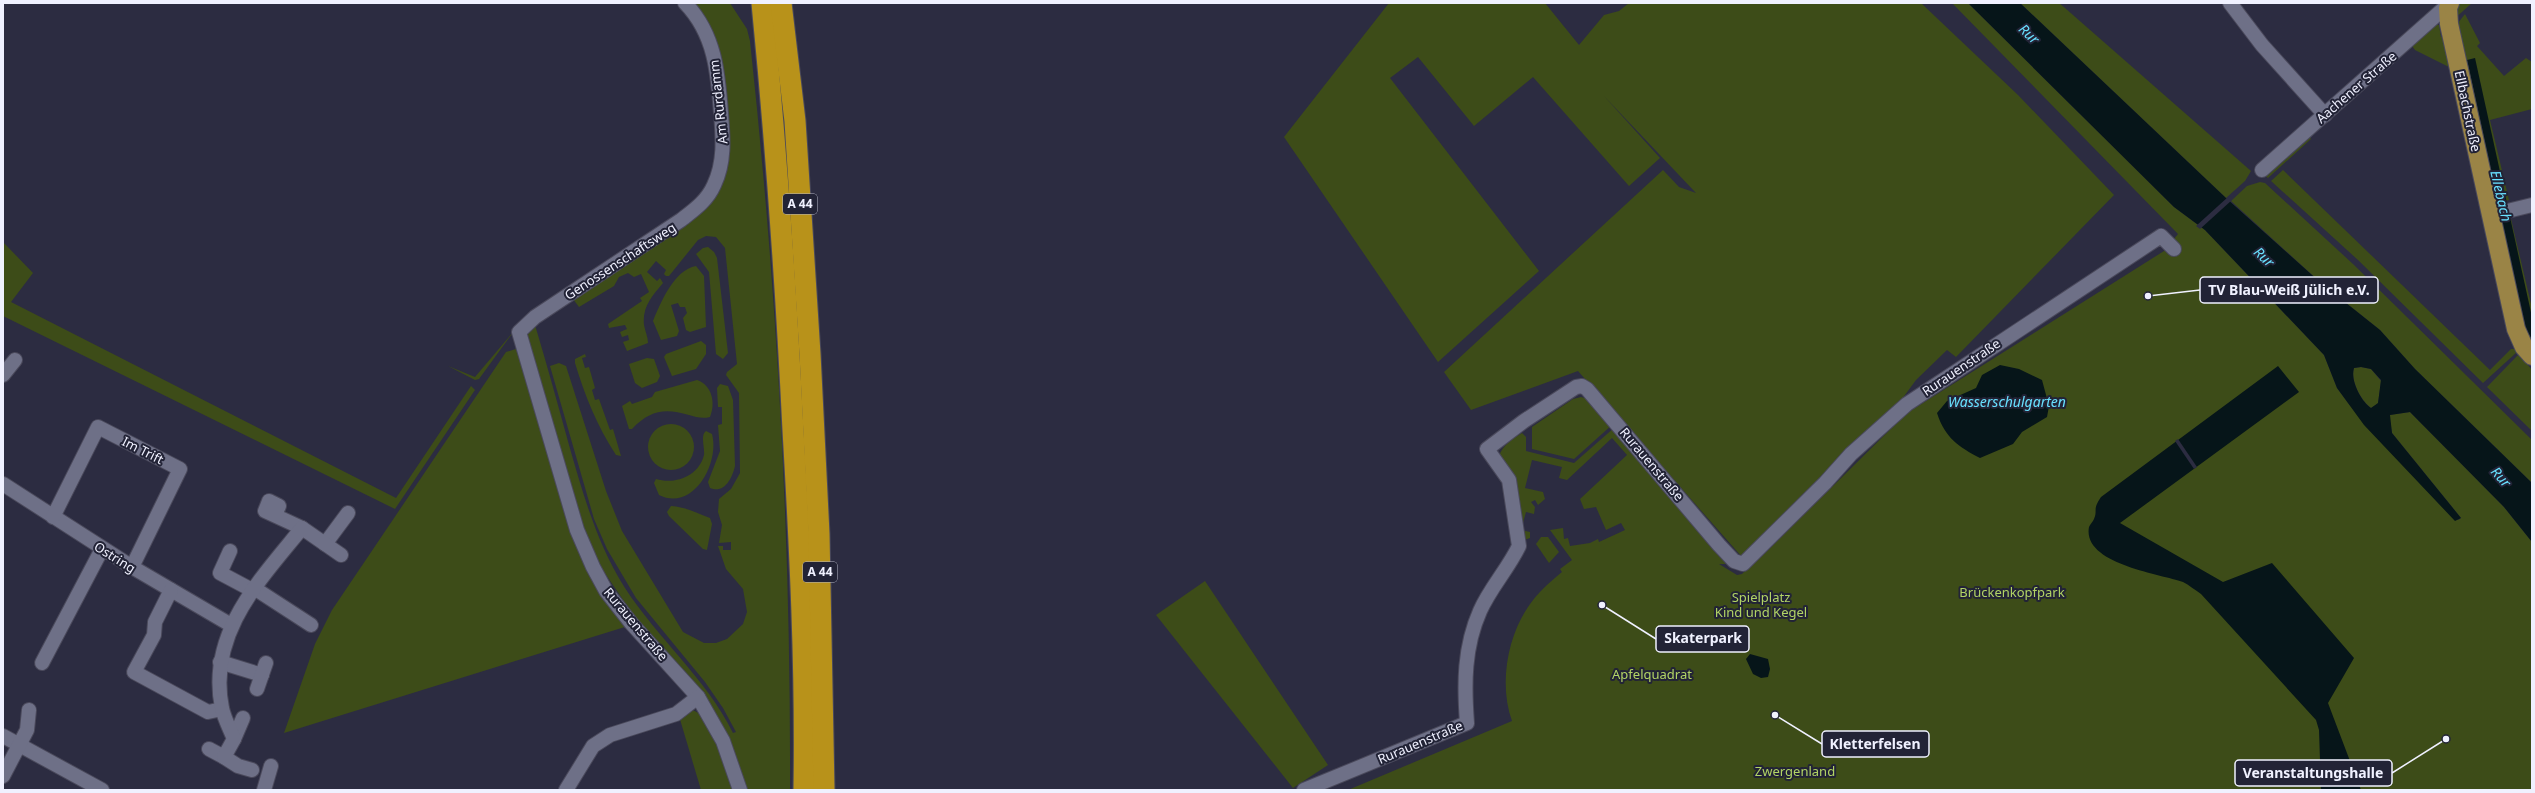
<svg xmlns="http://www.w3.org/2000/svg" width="2535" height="793" viewBox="0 0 2535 793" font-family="'Noto Sans',sans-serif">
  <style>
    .green { fill: #3d4c18 }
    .water { fill: #061519; fill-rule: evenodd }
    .pier { fill: #2c2c41 }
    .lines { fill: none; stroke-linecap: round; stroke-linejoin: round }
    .minor-casing { stroke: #4a495b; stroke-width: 16 }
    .major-casing { stroke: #4a495b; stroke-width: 20 }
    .highway-casing { stroke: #4a495b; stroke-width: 23 }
    .minor { stroke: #6e7087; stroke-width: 14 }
    .major { stroke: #9a8446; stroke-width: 18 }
    .highway { stroke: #b8921a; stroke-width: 21 }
    .labels { text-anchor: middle; stroke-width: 4; stroke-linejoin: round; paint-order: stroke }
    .shield { fill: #222336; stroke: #b2b3c3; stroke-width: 1 }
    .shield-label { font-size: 12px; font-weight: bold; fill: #f0f1ff }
    .street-label { font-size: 13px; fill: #f0f1ff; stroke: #222336 }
    .park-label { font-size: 13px; fill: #b2d465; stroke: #222336 }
    .water-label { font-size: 14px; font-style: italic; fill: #68e0ff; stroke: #222336 }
    .leader { fill: none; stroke: #f0f1ff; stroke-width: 1.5 }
    .callout-dot { fill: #f0f1ff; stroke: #222336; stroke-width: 1.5 }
    .callout { fill: #222336; stroke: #f0f1ff; stroke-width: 1.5 }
    .callout-label { font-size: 14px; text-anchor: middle; font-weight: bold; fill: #f0f1ff }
  </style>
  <rect width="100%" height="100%" fill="#2c2c41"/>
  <g class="green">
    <path d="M689 3H730L747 29 750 41C777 290 791 540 790 790H746L734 750 709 703 692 679 634 616 598 563 584 529 527 334 535 325C547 365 558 405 569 445 583 494 597 544 625 588 658 639 706 678 733 733L736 732 723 708 705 682 636 598 607 549 594 519 550 366 559 363 566 366 606 491 622 531 683 632 704 643H716L727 639 743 624 747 612 743 589 726 569 718 546H723V550H731V542L719 543 722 525 718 512 719 499 731 489 740 473 739 393 726 375 727 372 737 364 725 248 716 237 706 236 698 240 669 276H666L664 274 666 270 656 261 647 272 657 281 660 278 663 283C652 296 642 307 644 325 645 331 648 337 648 343L627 351 623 342 629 340 628 335 622 337 620 332 627 329 625 325 609 328 608 324 642 301 640 298 649 292 641 274 634 277 628 273 619 277 614 286 579 307 573 299 711 202 717 195 719 185 722 90Z"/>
    <path d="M1389 3H1545L1579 45 1604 15 1619 11 1629 3H1921L2018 95 2114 195 1956 357 1947 350 1916 380 1902 399 1843 454 1742 557 1578 371 1471 410 1444 372 1663 170 1679 187 1696 193 1604 96 1660 158 1629 186 1533 77 1474 126 1418 57 1390 78 1539 271 1438 362 1284 137Z"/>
    <path d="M1952 3H1968L2174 207 2205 230 2324 355 2337 388 2349 404 2458 520 2461 518 2392 433 2389 415 2410 412 2504 507 2532 542V790H1348L1512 721C1499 685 1507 638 1528 607 1537 593 1550 582 1562 572L1560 569 1572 560 1550 530 1563 528 1564 539 1568 538 1570 546 1590 543 1598 539 1599 542 1625 530 1621 523 1606 530 1596 507 1584 509 1580 499 1627 455 1612 438 1567 480 1559 478 1562 467 1532 460 1525 488 1543 492 1545 499 1538 505 1535 500 1531 502 1535 507 1534 514 1526 512 1521 530 1530 532V538L1524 540 1499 456C1503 445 1512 439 1522 433L1526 437V451L1574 463 1615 427 1726 564H1719L1737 575 1742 574 1759 557 1760 558 1907 413 2164 251 2178 234Z"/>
    <path d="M2020 3H2059L2065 8 2251 171 2245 181 2226 198Z"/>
    <path d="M2456 3H2472L2453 20Z"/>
    <path d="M2465 14 2480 43 2477 46 2504 76 2526 58 2532 62V109L2490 120 2509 200 2497 203 2458 23Z"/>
    <path d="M2432 25H2439L2441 37H2448L2455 70 2415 50 2410 43Z"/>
    <path d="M2309 136 2311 139 2268 178 2263 174Z"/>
    <path d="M2283 170 2490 370 2511 349H2516L2517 352 2483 383 2358 260 2271 181Z"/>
    <path d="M2260 182 2265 183 2353 264 2532 440V483L2415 369 2380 330 2321 283 2231 201 2247 186Z"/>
    <path d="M2511 219 2532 308V349L2528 344 2501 220Z"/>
    <path d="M3 242 33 273 11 302 396 498 471 386 475 390 395 509 3 316Z"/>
    <path d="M708 247 714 252 717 258 728 353 723 359 716 354 709 272 696 254 703 248Z"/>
    <path d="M696 266 704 276 706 327 690 332 686 330 683 318 687 313 685 307H680L678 303 671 305 679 331 677 336 661 340 653 321C661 302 674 270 696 266Z"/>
    <path d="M514 331 479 379 475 380 448 366 475 377Z"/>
    <path d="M701 341 706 345V354L696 369 672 376 664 357 666 354Z"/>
    <path d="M519 348 575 539 628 626 284 733 315 644 332 610 506 352Z"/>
    <path d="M585 354 586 357 582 358 585 368 589 367 595 388 592 390 595 400 599 399 610 430 613 429 621 456 616 455C597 426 585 396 575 363V359Z"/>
    <path d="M2519 354 2532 370V431L2487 387Z"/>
    <path d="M647 358 654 359 660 376 657 382 642 388 635 383 629 364Z"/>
    <path d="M2361 367 2371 369 2381 381 2378 404 2371 408C2361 401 2350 380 2354 368Z"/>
    <path d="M697 380C712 385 716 403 710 417 702 419 696 417 689 415 665 408 650 410 632 429H629L622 406 630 401 632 404 652 397 655 392Z"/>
    <path d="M720 384 728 386 733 400 735 466C732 479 724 494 710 488L708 482 720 451 718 425 722 424V407H718L717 388Z"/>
    <path d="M1581 397 1587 399 1613 424 1574 459 1532 449V427L1573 399Z"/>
    <circle cx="671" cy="447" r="23"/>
    <path d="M706 431 712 434C720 463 693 512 659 495L654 483 656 479C675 485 699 476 704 455 705 448 700 435 706 431Z"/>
    <path d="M671 506C686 507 696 513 710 518L712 524 707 550 703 549 669 516 667 512Z"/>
    <path d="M1541 537H1548L1559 552 1549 563 1536 544Z"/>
    <path d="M1205 581 1328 765 1293 788 1156 615Z"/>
    <path d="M692 710C714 716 727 770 734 790H701L679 716Z"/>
  </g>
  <g class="water">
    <path d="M1968 3H2020L2226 198 2321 283 2380 330 2415 369 2532 483V542L2504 507 2410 412 2390 415 2392 433 2461 518 2455 521 2364 425 2337 388 2324 355 2205 230 2174 207ZM2361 367 2371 369 2381 380 2378 403 2371 408C2361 401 2350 380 2354 368Z"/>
    <path d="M2475 58 2532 317V340L2526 329 2520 305 2467 60Z"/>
    <path d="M2000 365 2019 369 2042 380 2049 406 2047 417 2022 432 2013 444 1980 458C1959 447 1945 438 1937 413L1947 401 1976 388 1982 375Z"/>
    <path d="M2278 366 2299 392 2120 523 2223 582 2272 563 2354 658 2328 703 2361 790H2321L2319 730 2316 720 2201 594C2195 590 2189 585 2183 582 2160 574 2082 564 2089 527 2090 524 2093 522 2094 519 2098 510 2092 510 2101 497Z"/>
    <path d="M1750 654 1768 659 1770 669 1768 677 1761 678 1753 674 1746 659Z"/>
  </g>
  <g class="pier">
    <path d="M2228 197 2232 200 2200 229 2196 226Z"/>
    <path d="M2178 439 2197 467 2194 469 2175 441Z"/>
  </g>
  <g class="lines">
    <g class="minor-casing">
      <g id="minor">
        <path d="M685 3C715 34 718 73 721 113 723 138 725 162 714 185 707 201 694 210 681 220L535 317 519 332 577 530 593 567 606 591 631 623 698 697 723 741 740 790"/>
        <path d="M2230 3 2262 45 2325 115"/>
        <path d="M2262 170 2450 3"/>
        <path d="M2491 215 2532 205"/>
        <path d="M3 375 15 360"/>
        <path d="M3 484 132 567 231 625"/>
        <path d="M275 515 279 506 269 501 265 511 302 528"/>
        <path d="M53 517 98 427 180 469 132 567"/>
        <path d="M325 544 348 513"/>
        <path d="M230 551 220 573 252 590"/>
        <path d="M254 588 311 625"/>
        <path d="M171 590 155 622 154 635 134 672 208 712 222 709"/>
        <path d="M220 662 262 675"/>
        <path d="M42 663 102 549"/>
        <path d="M257 689 266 663"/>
        <path d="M3 736 102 790"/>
        <path d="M234 739 243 718"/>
        <path d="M209 749 224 757"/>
        <path d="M252 770 238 766 224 757 234 739C230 729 224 718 222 708 207 634 259 581 302 528L341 555"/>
        <path d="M3 776 27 730 29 710"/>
        <path d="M264 790 271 766"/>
        <path d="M566 790 593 746 610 735 676 714 698 697"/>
        <path d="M1304 790 1467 723C1464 684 1464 647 1480 611 1490 588 1508 569 1519 546L1509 480 1487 449 1524 421 1576 387 1582 386 1587 389 1719 545 1734 561 1743 564 1825 483 1851 454 1907 404 2161 236 2174 249"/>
      </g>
    </g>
    <g class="major-casing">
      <path id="major" d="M2450 3 2448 8 2449 24 2516 329 2524 347 2532 356"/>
    </g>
    <g class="highway-casing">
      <g id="highway">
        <path d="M762 3C776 145 786 287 793 430 800 550 806 670 804 790"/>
        <path d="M781 3 795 121 810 354 819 534 824 790"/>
      </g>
    </g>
    <use href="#minor" class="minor"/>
    <use href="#major" class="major"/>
    <use href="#highway" class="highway"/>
  </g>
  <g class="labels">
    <g class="shield">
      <rect x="783" y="194" width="34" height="20" rx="3"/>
      <rect x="803" y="562" width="34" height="20" rx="3"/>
    </g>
    <g class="shield-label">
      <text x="800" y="208">A 44</text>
      <text x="820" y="576">A 44</text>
    </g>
    <g class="street-label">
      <text transform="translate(2356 87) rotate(-41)" y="5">Aachener Straße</text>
      <text transform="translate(718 102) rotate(-96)" y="5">Am Rurdamm</text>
      <text transform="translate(2468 111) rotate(78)" y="5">Ellbachstraße</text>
      <text transform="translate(620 261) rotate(-33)" y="5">Genossenschaftsweg</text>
      <text transform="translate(1961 367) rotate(-34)" y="5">Rurauenstraße</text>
      <text transform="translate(143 450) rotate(27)" y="5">Im Trift</text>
      <text transform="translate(1652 464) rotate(50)" y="5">Rurauenstraße</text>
      <text transform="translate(115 557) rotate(32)" y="5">Ostring</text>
      <text transform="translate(636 624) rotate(50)" y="5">Rurauenstraße</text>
      <text transform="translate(1420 742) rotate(-23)" y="5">Rurauenstraße</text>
    </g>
    <g class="park-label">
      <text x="2012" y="597">Brückenkopfpark</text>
      <text x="1761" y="602">Spielplatz<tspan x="1761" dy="15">Kind und Kegel</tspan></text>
      <text x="1652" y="679">Apfelquadrat</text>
      <text x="1795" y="776">Zwergenland</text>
    </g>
    <g class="water-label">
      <text transform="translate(2029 34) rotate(43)" y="5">Rur</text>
      <text transform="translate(2501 196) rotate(77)" y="5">Ellebach</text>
      <text transform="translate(2264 257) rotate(43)" y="5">Rur</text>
      <text x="2007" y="407">Wasserschulgarten</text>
      <text transform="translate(2501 477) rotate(48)" y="5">Rur</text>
    </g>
  </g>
  <path class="leader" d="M2148 296L2200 290M1602 605L1656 639M1775 715L1822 744M2446 739L2392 773"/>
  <g class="callout-dot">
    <circle cx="2148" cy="296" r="4"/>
    <circle cx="1602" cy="605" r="4"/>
    <circle cx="1775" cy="715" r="4"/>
    <circle cx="2446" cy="739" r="4"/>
  </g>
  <g class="callout">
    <rect x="2200" y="277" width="178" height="26" rx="4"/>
    <rect x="1656" y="626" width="93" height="26" rx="4"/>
    <rect x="1822" y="731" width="107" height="26" rx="4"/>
    <rect x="2235" y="760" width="157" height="26" rx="4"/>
  </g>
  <g class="callout-label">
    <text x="2289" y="295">TV Blau-Weiß Jülich e.V.</text>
    <text x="1703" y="643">Skaterpark</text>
    <text x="1875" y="749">Kletterfelsen</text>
    <text x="2313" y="778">Veranstaltungshalle</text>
  </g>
  <rect width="2535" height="793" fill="none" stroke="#f0f1ff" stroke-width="8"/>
</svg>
